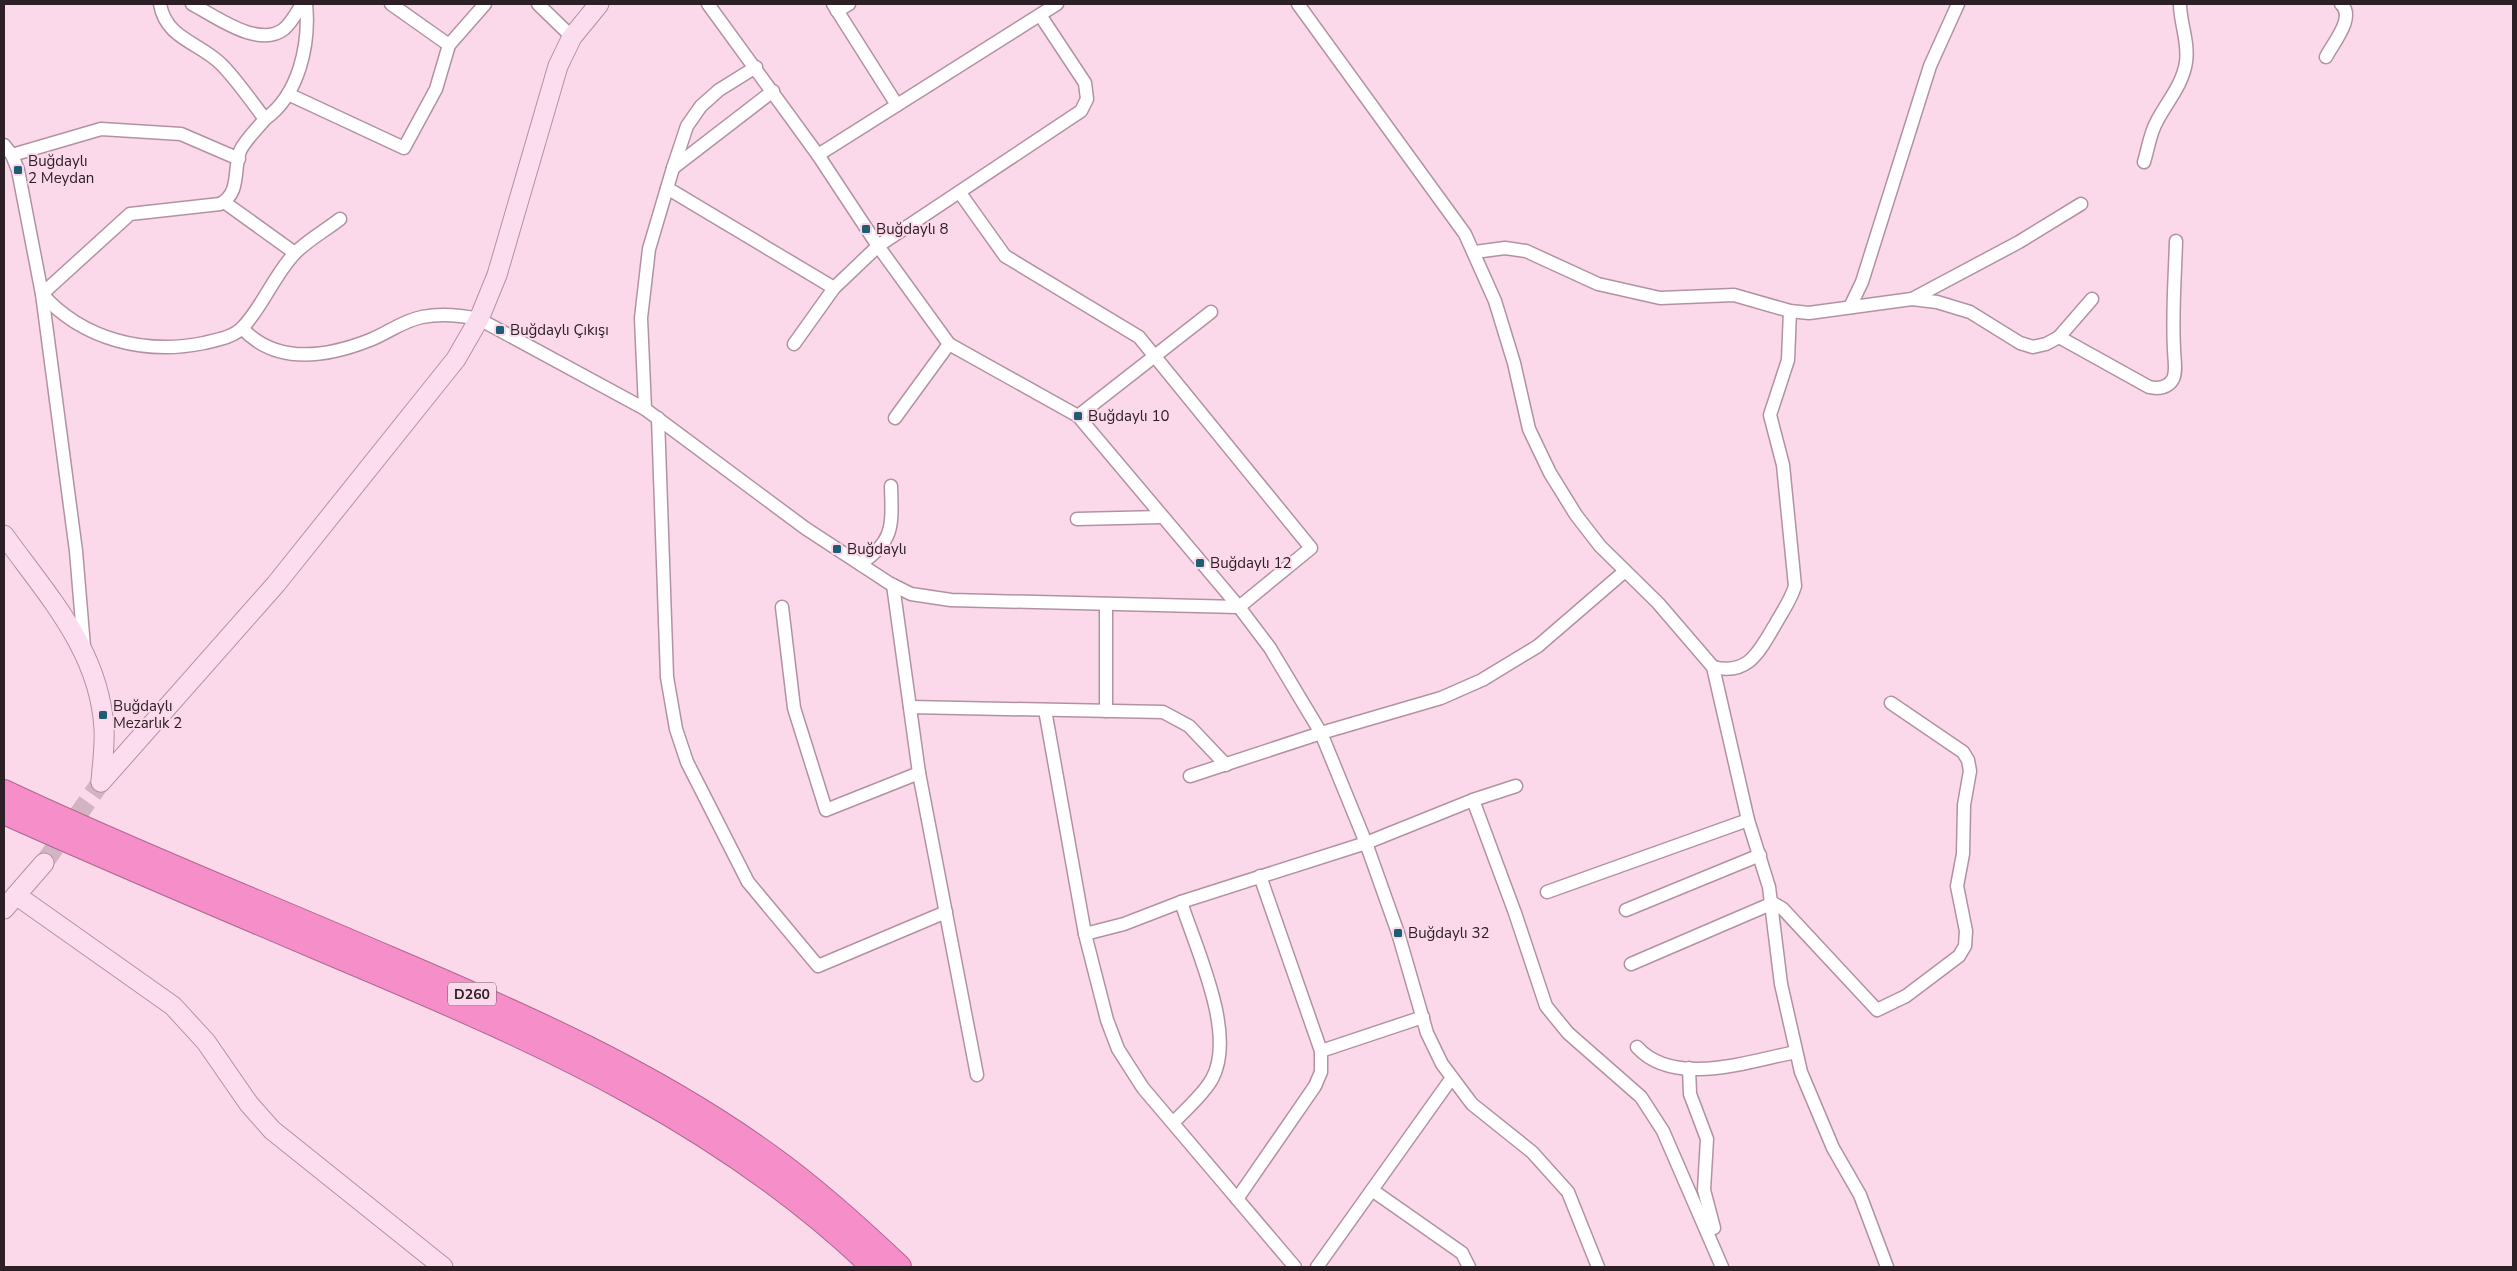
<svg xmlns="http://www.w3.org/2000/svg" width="2517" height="1271" viewBox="0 0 2517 1271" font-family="'Nunito Sans',sans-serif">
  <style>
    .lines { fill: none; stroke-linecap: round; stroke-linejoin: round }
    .secondary-tunnel { stroke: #d2b4c3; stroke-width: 19; stroke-dasharray: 19 9; stroke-linecap: butt }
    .street-casing { stroke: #b292a2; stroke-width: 15 }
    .secondary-casing { stroke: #b292a2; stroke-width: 21 }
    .highway-casing { stroke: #af6890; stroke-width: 26 }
    .street { stroke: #fff; stroke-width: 12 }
    .secondary { stroke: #fcddef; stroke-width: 19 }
    .highway { stroke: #f68ec9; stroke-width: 24 }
    .poi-dot { fill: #1e5e73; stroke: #fbd9ea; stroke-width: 2 }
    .labels { text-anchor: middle; stroke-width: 4; stroke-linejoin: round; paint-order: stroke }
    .shield { fill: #fbd9ea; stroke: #6a5861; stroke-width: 1 }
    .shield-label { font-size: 14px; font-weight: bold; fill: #2c2026 }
    .poi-label { font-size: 15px; fill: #2c2026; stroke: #fbd9ea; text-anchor: start }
  </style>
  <rect width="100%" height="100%" fill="#fbd9ea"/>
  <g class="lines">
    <path class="secondary-tunnel" d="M44 863 101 782"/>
    <g class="street-casing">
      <g id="street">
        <path d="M160 4C166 39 199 42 221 64 237 80 251 101 265 119 299 95 310 44 306 4"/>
        <path d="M192 4C215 16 259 49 284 29 292 22 297 12 302 4"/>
        <path d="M391 4 449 45"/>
        <path d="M538 4 572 37"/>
        <path d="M708 4 818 155 878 246 949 344 1078 416 1239 607 1270 648 1321 733 1366 843 1398 933 1427 1033 1442 1064 1472 1104 1532 1152 1568 1192 1598 1267"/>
        <path d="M833 4 897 105"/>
        <path d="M1298 4 1465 234 1495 301 1514 363 1529 429 1550 473 1576 515 1600 546 1658 603 1713 667 1748 820 1769 887 1781 984 1801 1072 1833 1148 1860 1195 1887 1267"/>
        <path d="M837 11 849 4"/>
        <path d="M2326 57C2333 43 2356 17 2341 4"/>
        <path d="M288 94 404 148 436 89 449 45 485 4"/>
        <path d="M265 119C257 129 245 140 240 151 233 170 241 193 220 204L130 214 42 294C83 340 145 355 204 343 217 340 234 337 243 327 263 306 274 275 295 253 308 240 326 230 340 219"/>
        <path d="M4 145 12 155 18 170 42 294 76 551 84 647"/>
        <path d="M12 155 101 129 181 134 239 159"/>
        <path d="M818 155 1057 4"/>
        <path d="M2144 162C2148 149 2150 133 2157 121 2167 102 2183 84 2186 62 2189 42 2180 23 2180 4"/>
        <path d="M673 168 773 91"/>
        <path d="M667 188 834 288"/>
        <path d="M224 202 295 253"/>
        <path d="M1475 252 1505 248 1526 251 1598 284 1660 298 1734 295 1790 311 1809 313 1912 299 1937 302 1970 312 2020 343 2033 347 2046 344 2059 337 2092 299"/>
        <path d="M1912 299 2019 242 2081 204"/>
        <path d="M1850 307 1862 282 1930 66 1958 4"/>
        <path d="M242 328C276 365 327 357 370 340 388 333 402 321 422 317 441 313 460 315 479 319L645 409 805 528 889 583 911 594 951 600 1239 607 1311 548 1139 337 1005 256 960 193"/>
        <path d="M2059 337 2149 387C2158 389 2168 388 2173 379 2177 371 2174 358 2174 349 2172 313 2175 277 2176 241"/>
        <path d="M794 344 834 288 878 246 1081 111 1087 99 1085 83 1040 15"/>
        <path d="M645 409 641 318 649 249 673 168 687 126 701 106 719 90 756 67"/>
        <path d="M1078 416 1211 312"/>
        <path d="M658 418 667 677 676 729 687 762 748 882 818 966 946 912"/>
        <path d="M895 418 949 344"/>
        <path d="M1077 519 1162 517"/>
        <path d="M860 564C895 541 892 525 891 486"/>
        <path d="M893 585 919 773 977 1075"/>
        <path d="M1106 604V711"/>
        <path d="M782 607 794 708 826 810 919 773"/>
        <path d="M1713 667C1749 676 1759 651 1775 625 1782 612 1791 600 1795 586L1783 465 1770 415 1788 360 1790 311"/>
        <path d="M910 707 1163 712 1189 726 1226 765"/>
        <path d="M1045 710 1085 934 1107 1020 1118 1049 1143 1088 1295 1267"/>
        <path d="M1190 776 1321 733 1441 698 1482 680 1538 646 1625 571"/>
        <path d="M1473 800 1515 913 1546 1006 1568 1033 1641 1097 1663 1131 1722 1267"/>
        <path d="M1547 892 1748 820"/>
        <path d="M1626 910 1760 855"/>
        <path d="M1085 934 1124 924 1181 902 1366 843 1473 800 1516 786"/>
        <path d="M1631 964 1773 903 1783 909 1877 1010 1906 996 1959 956 1965 946 1966 931 1957 886 1963 854 1964 805 1970 771 1968 760 1963 752 1891 703"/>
        <path d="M1637 1047C1674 1088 1749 1061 1796 1052"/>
        <path d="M1321 1051 1423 1017"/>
        <path d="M1689 1068 1690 1094 1707 1139 1704 1190 1714 1228"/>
        <path d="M1174 1122C1186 1109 1203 1095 1212 1079 1237 1034 1196 949 1181 902"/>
        <path d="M1372 1190 1462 1253 1469 1267"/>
        <path d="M1237 1199 1315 1086 1321 1072V1051L1260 876"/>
        <path d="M1317 1267 1451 1079"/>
      </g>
    </g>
    <g class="secondary-casing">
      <g id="secondary">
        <path d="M4 535C47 595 100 651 104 729 105 747 102 765 101 782"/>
        <path d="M101 782 276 584 456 359 479 319 497 275 558 66 572 37 599 4"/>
        <path d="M16 895 173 1006 206 1042 249 1104 272 1130 443 1267"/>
        <path d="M4 909 44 863"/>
      </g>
    </g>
    <g class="highway-casing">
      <g id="highway">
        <path d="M4 792C131 852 261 903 390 959 522 1015 654 1073 770 1157 816 1190 858 1228 899 1267"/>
        <path d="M4 812C122 865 241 915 359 965 548 1045 724 1123 874 1267"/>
      </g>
    </g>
    <use href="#street" class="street"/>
    <use href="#secondary" class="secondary"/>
    <use href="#highway" class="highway"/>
  </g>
  <g class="poi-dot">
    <rect x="13" y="165" width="10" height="10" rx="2.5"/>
    <rect x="861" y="224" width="10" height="10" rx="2.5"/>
    <rect x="495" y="325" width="10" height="10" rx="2.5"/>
    <rect x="1073" y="411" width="10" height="10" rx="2.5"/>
    <rect x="832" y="544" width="10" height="10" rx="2.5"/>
    <rect x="1195" y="558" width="10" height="10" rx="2.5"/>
    <rect x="98" y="710" width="10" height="10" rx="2.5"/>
    <rect x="1393" y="928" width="10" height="10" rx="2.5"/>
  </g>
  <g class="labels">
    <rect class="shield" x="448" y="982.5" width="48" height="23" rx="4"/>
    <g class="shield-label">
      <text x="472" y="999">D260</text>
    </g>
    <g class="poi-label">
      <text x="28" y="166">Buğdaylı<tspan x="28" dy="17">2 Meydan</tspan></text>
      <text x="876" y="234">Buğdaylı 8</text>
      <text x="510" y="335">Buğdaylı Çıkışı</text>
      <text x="1088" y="421">Buğdaylı 10</text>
      <text x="847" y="554">Buğdaylı</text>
      <text x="1210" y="568">Buğdaylı 12</text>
      <text x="113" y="711">Buğdaylı<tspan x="113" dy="17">Mezarlık 2</tspan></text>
      <text x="1408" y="938">Buğdaylı 32</text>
    </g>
  </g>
  <rect width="2517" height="1271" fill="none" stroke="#2c2026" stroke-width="10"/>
</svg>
